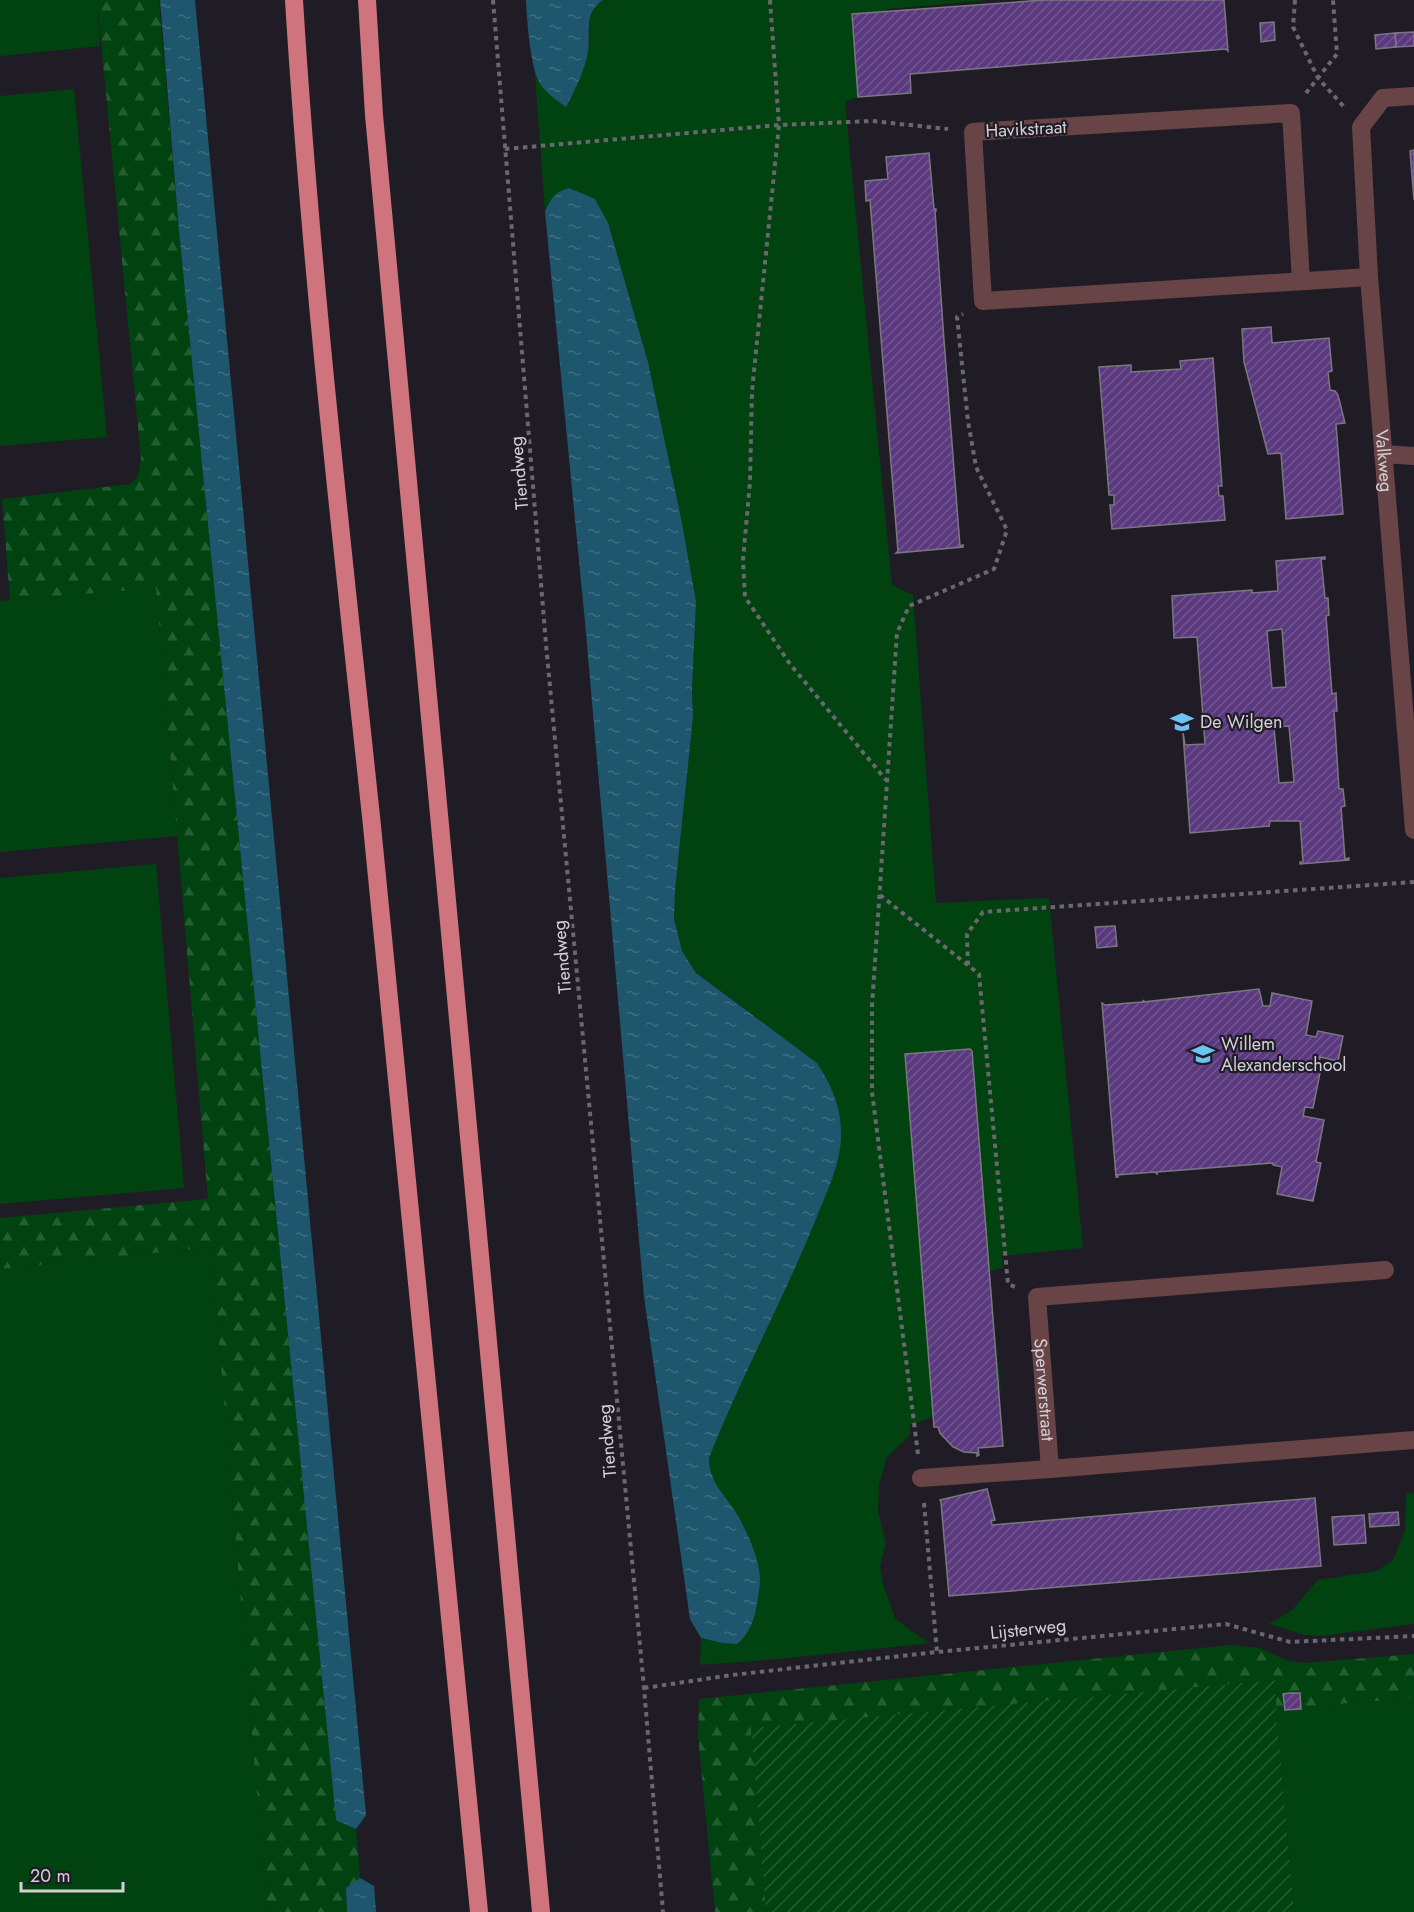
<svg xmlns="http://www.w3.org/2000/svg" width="1414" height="1912" viewBox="0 0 1414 1912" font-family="Jost,sans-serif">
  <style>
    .grass { fill: #004310 }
    .forest { fill: url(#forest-firs) }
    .garden { fill: url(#garden-furrows) }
    .water { fill: url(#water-ripples) }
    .building { fill: url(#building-hatch); stroke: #7b7782; stroke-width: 1.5; fill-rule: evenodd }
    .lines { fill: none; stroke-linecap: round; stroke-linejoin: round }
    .path { stroke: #6a676f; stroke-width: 4; stroke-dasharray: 4.5 4.5; stroke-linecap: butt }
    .minor { stroke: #694446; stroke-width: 18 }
    .highway { stroke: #cf747c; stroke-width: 18 }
    .labels { text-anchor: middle; stroke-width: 4.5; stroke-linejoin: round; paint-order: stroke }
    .street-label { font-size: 18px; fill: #d2d0d6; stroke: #201c26 }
    .poi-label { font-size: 18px; fill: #d2d0d6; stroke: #201c26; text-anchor: start }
  </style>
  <defs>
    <pattern id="forest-firs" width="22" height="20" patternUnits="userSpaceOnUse" patternTransform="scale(1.5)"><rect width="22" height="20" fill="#004310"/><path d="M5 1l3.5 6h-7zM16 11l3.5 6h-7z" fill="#245d32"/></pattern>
    <pattern id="garden-furrows" width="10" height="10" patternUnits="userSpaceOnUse" patternTransform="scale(1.5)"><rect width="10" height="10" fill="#004310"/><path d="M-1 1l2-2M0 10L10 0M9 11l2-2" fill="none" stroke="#245d32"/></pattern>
    <pattern id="water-ripples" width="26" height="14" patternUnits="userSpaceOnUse" patternTransform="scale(1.5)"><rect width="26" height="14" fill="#1e566d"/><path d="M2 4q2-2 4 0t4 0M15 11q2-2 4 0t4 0" fill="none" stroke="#3e6d81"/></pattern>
    <pattern id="building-hatch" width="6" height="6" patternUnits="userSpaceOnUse" patternTransform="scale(1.5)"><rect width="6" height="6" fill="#5b397e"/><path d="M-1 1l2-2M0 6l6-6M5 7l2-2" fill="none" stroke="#725590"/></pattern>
  </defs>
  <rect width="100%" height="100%" fill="#201c26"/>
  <g class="grass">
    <path d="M0 0H97L100 46 0 56Z"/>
    <path d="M603 0H989L886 9 889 27 860 96 845 102 892 585 913 595 936 903 1049 898 1083 1248 1002 1256 1003 1268 988 1271 1001 1389 979 1391 936 1416 910 1425V1435L887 1457 879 1485 878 1511 886 1544 880 1566 883 1584 895 1618 911 1631 930 1643 779 1659 700 1665 701 1638 722 1643 735 1511C724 1497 704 1477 709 1457 711 1450 715 1442 718 1435L817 1063 696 973 682 951 674 919 675 890 693 717 692 690 696 601 681 518 648 362 608 223 550 201 545 212 534 61C538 84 546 94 566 107 573 89 582 71 587 53 593 33 582 14 603 0Z"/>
    <path d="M74 89 107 437 0 446V96Z"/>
    <path d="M156 587 177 836 0 852V601Z"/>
    <path d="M156 864 184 1188 0 1204V878Z"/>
    <path d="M211 1247 267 1912H0V1269Z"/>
    <path d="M1414 1493V1624L1322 1636 1305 1635 1269 1624 1292 1610 1318 1580 1377 1571 1393 1560 1405 1531 1406 1494Z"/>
    <path d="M1414 1698V1912H1294L1276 1709Z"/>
  </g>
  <g class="forest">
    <path d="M97 0H159L179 231 336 1819 356 1829 360 1878 346 1888 347 1912H267L211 1247 0 1269V1218L208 1199 156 588 10 600 2 499 131 484 138 476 141 458Z"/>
    <path d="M1230 1645 1259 1648 1288 1661 1306 1663 1414 1654V1698L1276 1709 1275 1680 751 1728 766 1912H715L698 1736 699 1699Z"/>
  </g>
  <path class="garden" d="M1275 1680 1276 1709 1294 1912H766L751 1728Z"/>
  <g class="water">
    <path d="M160 0H195L366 1815 356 1829 336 1820 179 231Z"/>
    <path d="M526 0H603C583 13 591 32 588 51 585 70 575 90 566 107 556 100 547 94 541 85 530 69 527 20 526 0Z"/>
    <path d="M569 188 595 199 608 223 648 362 681 518 696 601 692 690 693 717 675 890 674 919 682 951 696 973 817 1063C831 1084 841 1107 841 1132 842 1162 827 1191 816 1219 783 1300 741 1377 709 1458 709 1481 723 1493 735 1511 746 1529 760 1559 760 1580 760 1588 758 1596 757 1604 755 1618 749 1635 737 1644L722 1643 701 1638 690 1619 644 1297 585 622 545 212C551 198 555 192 569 188Z"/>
    <path d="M360 1878 374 1886 376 1912H347L346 1888Z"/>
  </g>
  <g class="building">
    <path d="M1044 0H1224L1228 51 1226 49 910 74 911 93 858 97 852 14Z"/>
    <path d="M1274 22 1275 40 1261 42 1260 23Z"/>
    <path d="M1414 32V46L1396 47 1395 33Z"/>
    <path d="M1395 33 1396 47 1376 49 1375 35Z"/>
    <path d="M1414 150V200L1410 151Z"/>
    <path d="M929 153 934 209H936V211H935L944 340 960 546 963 545V547L896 553 898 551 870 200 866 201 865 181 888 179 886 157Z"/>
    <path d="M1271 327 1272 343 1329 338 1332 371 1328 372 1330 390 1335 391 1338 395 1345 423 1336 424 1343 514 1286 519 1281 453 1268 454 1244 362 1242 329Z"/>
    <path d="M1213 358 1222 486H1218L1219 496H1223L1225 520 1112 529 1110 505H1114V495H1109L1099 367 1131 365V372L1181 369 1180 361Z"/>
    <path d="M1325 557V559H1321L1325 598H1328L1329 615 1326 616 1332 694 1336 693 1337 711H1334L1339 789H1343L1345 806 1341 807 1345 859 1349 858V860L1300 864V862H1303L1300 821H1270L1269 827V826L1190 833 1183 732 1185 745 1205 744 1197 637 1174 638 1172 596 1252 590V593L1278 591 1276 561ZM1282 629 1286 687 1272 688 1267 631ZM1289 726 1294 782 1279 783 1274 727Z"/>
    <path d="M1115 926 1117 946 1097 948 1095 927Z"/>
    <path d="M1259 989 1263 1006H1270L1272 993 1312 1001 1306 1035 1316 1037 1318 1031 1343 1036 1338 1061 1320 1057 1319 1067 1321 1068 1313 1108 1305 1107 1303 1116 1324 1120 1316 1162 1321 1163 1313 1201 1277 1194 1282 1167 1273 1165V1163L1157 1172V1174L1155 1172 1117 1175 1118 1177H1116L1102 1003 1105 1005 1142 1002 1144 1000 1143 1002Z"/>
    <path d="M970 1049 972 1051 1003 1446 978 1448 979 1455 977 1456V1453L964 1452 953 1447 940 1433 938 1427H934L905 1054Z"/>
    <path d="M987 1489 995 1520 991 1521 992 1525 1315 1498 1321 1566 949 1596 941 1502 940 1500Z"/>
    <path d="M1398 1512 1399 1525 1370 1527 1369 1514Z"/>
    <path d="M1364 1515 1366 1543 1334 1545 1332 1517Z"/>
    <path d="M1290 1693H1300L1301 1709 1285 1710 1283 1694Z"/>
  </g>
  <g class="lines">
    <g class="path">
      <path d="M493 0 546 644 644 1688 663 1912"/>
      <path d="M770 0 779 125 752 391 750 482 743 560 745 597 790 664 886 780"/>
      <path d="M1295 0 1293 27 1318 78 1345 108"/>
      <path d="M1306 93 1337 54 1333 0"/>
      <path d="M505 149 779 125 872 121 948 129"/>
      <path d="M880 895 979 974 1008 1284 1015 1287"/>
      <path d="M968 965 967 934 983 912 1414 882"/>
      <path d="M918 1454 872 1092V1006L897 633 909 606 994 569 1007 530 976 467 968 421 957 317 963 314"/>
      <path d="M924 1503 937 1652"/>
      <path d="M644 1688 732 1675 937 1652 1226 1624 1290 1642 1414 1636"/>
    </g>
    <g class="minor">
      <path id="s1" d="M1414 96 1383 98 1361 127 1369 277 1414 830"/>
      <path d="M1301 281 1291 113 973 132 983 301 1369 277"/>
      <path d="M1383 454 1414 456"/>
      <path id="s2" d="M1385 1270 1037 1297 1050 1469 1414 1440"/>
      <path d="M921 1478 1050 1469"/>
    </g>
    <g class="highway">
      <path d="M294 0C311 276 343 551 372 826 410 1188 446 1550 479 1912"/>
      <path d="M367 0 374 115 541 1912"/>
    </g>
  </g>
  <defs>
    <g id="school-bare" transform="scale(1.8)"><path d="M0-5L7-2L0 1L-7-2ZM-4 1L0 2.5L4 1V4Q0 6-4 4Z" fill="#6cc3f2" stroke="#201c26" stroke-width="2.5" paint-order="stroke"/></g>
  </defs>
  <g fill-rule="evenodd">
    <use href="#school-bare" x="1182" y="722"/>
    <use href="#school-bare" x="1203" y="1054"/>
  </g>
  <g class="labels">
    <g class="street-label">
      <text transform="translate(1026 129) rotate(-3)" y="6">Havikstraat</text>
      <text dy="6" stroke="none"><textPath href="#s1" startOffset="402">Valkweg</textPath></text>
      <text transform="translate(519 473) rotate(-95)" y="6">Tiendweg</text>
      <text transform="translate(562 957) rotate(-95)" y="6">Tiendweg</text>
      <text dy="6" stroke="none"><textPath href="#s2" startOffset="442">Sperwerstraat</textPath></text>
      <text transform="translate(607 1441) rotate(-95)" y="6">Tiendweg</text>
      <text transform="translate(1028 1629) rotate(-6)" y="6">Lijsterweg</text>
    </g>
    <g class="poi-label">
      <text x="1200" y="728">De Wilgen</text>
      <text x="1221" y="1050">Willem<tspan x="1221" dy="21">Alexanderschool</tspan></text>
    </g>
  </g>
  <path d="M21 1882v9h102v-9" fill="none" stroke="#d2d0d6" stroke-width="3"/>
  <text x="30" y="1882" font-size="18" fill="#d2d0d6" stroke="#201c26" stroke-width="4.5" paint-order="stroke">20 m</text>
</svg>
